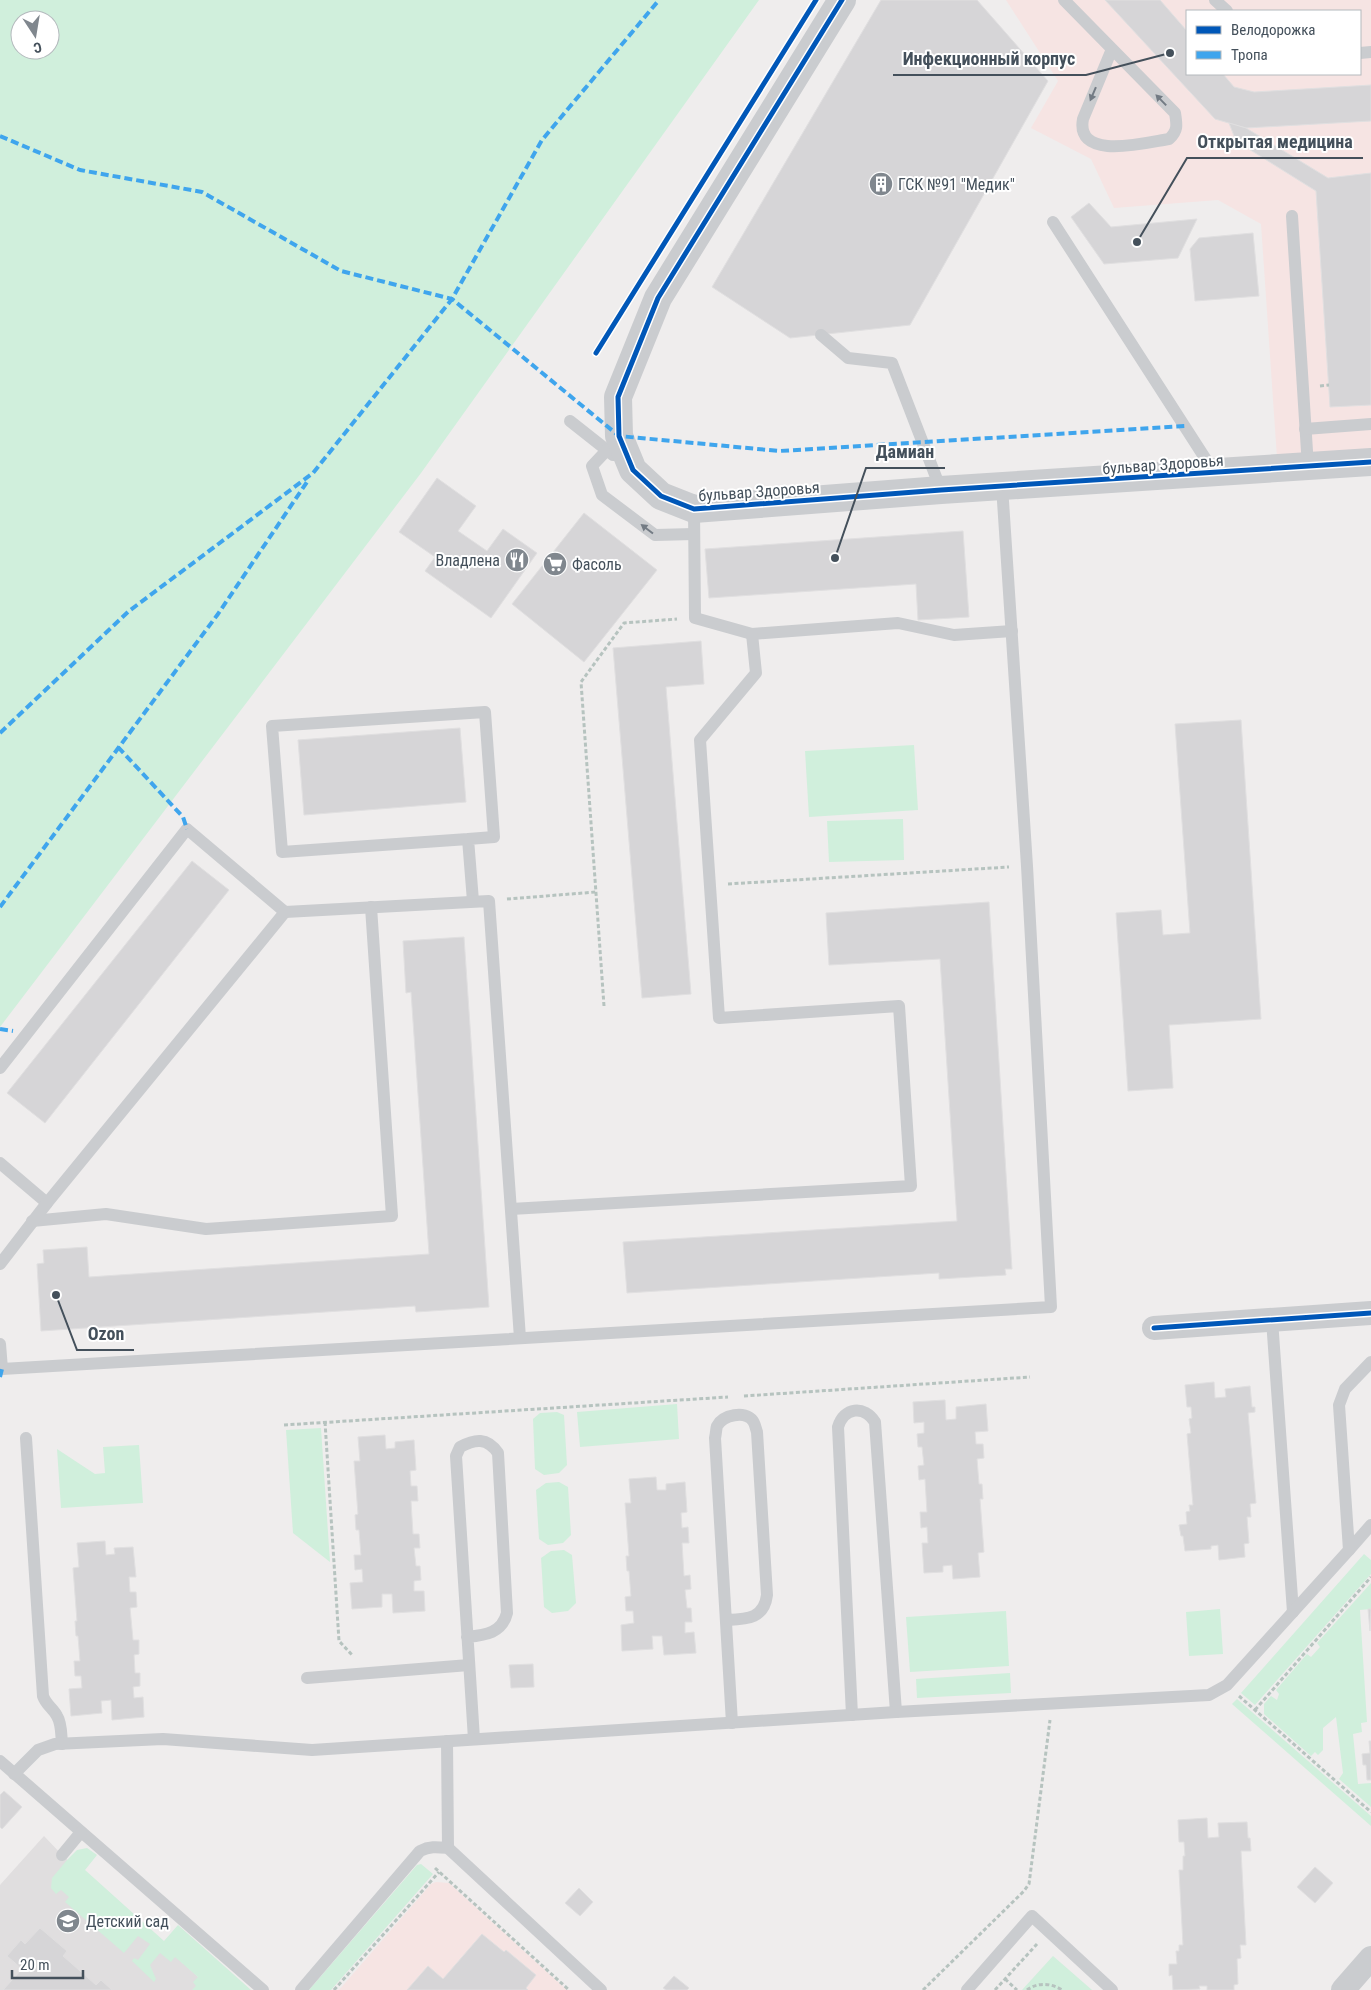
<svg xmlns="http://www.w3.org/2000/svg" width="1371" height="1990" viewBox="0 0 1371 1990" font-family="'Roboto Condensed',sans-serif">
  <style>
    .education { fill: #e0dedf }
    .medical { fill: #f6e4e3; fill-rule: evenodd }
    .green { fill: #d0efdc; fill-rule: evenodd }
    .building { fill: #d6d5d7; stroke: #e0dfe0 }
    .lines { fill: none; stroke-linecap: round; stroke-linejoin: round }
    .path { stroke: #b6c3bf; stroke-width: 3; stroke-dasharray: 4 2.5; stroke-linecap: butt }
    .service { stroke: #cacccf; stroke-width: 12 }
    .minor { stroke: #cacccf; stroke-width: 24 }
    .tertiary { stroke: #cacccf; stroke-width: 28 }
    .quiet { stroke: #3fa5ed; stroke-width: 4; stroke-dasharray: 8 4; stroke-linecap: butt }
    .cycleway-casing { stroke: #fff; stroke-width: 8 }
    .cycleway { stroke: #0057b8; stroke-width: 5 }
    .oneway { fill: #737b84 }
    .labels { text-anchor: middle; stroke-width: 4; stroke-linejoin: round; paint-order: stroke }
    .poi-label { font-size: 16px; fill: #44505b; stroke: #fff; text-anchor: start }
    .street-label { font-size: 16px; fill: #44505b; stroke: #fff }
    .leader { fill: none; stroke: #44505b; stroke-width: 2 }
    .callout-dot { fill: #44505b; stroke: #fff; stroke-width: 2 }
    .callout-label { font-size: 18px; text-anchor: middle; font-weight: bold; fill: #44505b; stroke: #fff; stroke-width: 4; stroke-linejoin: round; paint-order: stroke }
  </style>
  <rect width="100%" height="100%" fill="#efeded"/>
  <path class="education" d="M44 1836 62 1855 207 1985 203 1990H0V1885Z"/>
  <g class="medical">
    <path d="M1006 0H1371V451L1277 458 1261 224 1218 200 1114 208 1091 159 1031 128 1058 81ZM1187 11H1360V74H1187Z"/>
    <path d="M436 1882 449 1883 567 1990H339L431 1884Z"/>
  </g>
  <g class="green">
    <path d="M0 0H759L421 473 0 1027ZM20 20H50V50H20Z"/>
    <path d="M914 745 918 810 809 817 805 751Z"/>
    <path d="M903 819 904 860 829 862 827 821Z"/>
    <path d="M677 1404 679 1439 580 1447 577 1412Z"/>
    <path d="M557 1412 564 1415 567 1465 559 1473 544 1475 535 1469 533 1419 540 1413Z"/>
    <path d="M321 1428 330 1562 293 1533 286 1430Z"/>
    <path d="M139 1445 143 1503 61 1508 57 1449 95 1474 105 1473 103 1447Z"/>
    <path d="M559 1482 568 1487 571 1535 563 1543 548 1545 539 1539 536 1490 546 1483Z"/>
    <path d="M564 1550 572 1555 576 1603 568 1611 552 1613 544 1607 541 1558 551 1551Z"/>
    <path d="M1364 1554 1371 1560V1574L1255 1705 1241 1693Z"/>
    <path d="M1371 1583V1609L1360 1610 1367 1722 1361 1723 1362 1732 1353 1734 1358 1784 1371 1783V1807L1339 1779 1343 1773 1336 1717 1323 1728V1750L1318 1755 1315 1752 1311 1756 1264 1714V1704L1271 1696 1277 1700 1279 1694 1276 1690 1307 1654 1311 1657 1320 1647 1317 1643Z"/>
    <path d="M1220 1609 1223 1654 1189 1656 1186 1612Z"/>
    <path d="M1006 1611 1009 1666 910 1672 906 1617Z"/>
    <path d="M1010 1673 1011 1693 917 1698 916 1679Z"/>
    <path d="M1237 1699 1371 1816V1826L1232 1704Z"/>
    <path d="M87 1848 97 1855 85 1870 164 1941 178 1925 251 1990H192L196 1986 193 1982 198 1977 175 1957 171 1962 160 1953 150 1965 156 1979 154 1982 132 1961 134 1958 138 1960 150 1944 138 1936 124 1953 65 1902 69 1897 61 1890 56 1894 51 1888 52 1878 67 1860 77 1850Z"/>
    <path d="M421 1864 433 1874 331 1990H309L417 1865Z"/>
    <path d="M1053 1956 1092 1990H1022Z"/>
  </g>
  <g class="building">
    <path d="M881 0H977L1048 81 910 325 790 338 712 287Z"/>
    <path d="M1105 0H1160L1187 31V74H1223L1234 87 1254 92 1371 85V121L1246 128 1215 119Z"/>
    <path d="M1229 123 1246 128 1328 178 1371 173V405L1330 407 1316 191 1236 141Z"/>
    <path d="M1089 203 1111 227 1197 219 1178 258 1104 264 1071 217Z"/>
    <path d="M1253 233 1259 296 1195 301 1190 249 1199 238Z"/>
    <path d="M437 478 476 506 458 531 487 551 503 529 537 553 491 618 425 571 435 557 399 532Z"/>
    <path d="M584 513 657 570 584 662 512 604Z"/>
    <path d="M963 531 969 617 918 620 916 584 709 598 705 549Z"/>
    <path d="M701 641 704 684 666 687 691 994 642 998 613 648Z"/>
    <path d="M1241 720 1261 1019 1169 1025 1173 1088 1128 1091 1116 913 1161 910 1163 935 1190 933 1175 724Z"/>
    <path d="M460 728 466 802 304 815 298 740Z"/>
    <path d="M192 861 229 890 45 1123 7 1093Z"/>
    <path d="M989 902 1012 1269H1005L1006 1275 972 1277 939 1279V1273L627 1293 623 1242 957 1221 940 959 829 965 826 913Z"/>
    <path d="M464 937 489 1307 416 1312 415 1306 41 1331 37 1264 44 1263 43 1250 87 1247 89 1277 429 1254 411 992 406 993 403 941Z"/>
    <path d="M1214 1382 1215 1398 1226 1397 1225 1389 1250 1386 1252 1407H1255V1412L1248 1413 1256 1503 1250 1504 1251 1517H1247L1249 1543 1244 1544 1245 1557 1219 1560 1218 1545 1211 1546V1549L1185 1551 1183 1536H1181L1179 1525 1187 1524 1186 1512 1190 1511 1189 1505H1193L1187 1434 1191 1433 1189 1419 1192 1418 1191 1407H1187L1185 1385Z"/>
    <path d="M945 1400 946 1420 956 1419V1407L986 1404 988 1431 975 1432 976 1444H983L984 1458 977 1459 979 1484H982L983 1499H980L984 1552 978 1553 980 1577 953 1579 952 1565 943 1566V1572L924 1573 922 1543H928L927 1527 921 1528 920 1512H927L925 1479 919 1480 918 1466 924 1465 922 1447H918L917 1434 924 1433V1422L914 1423 913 1402Z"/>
    <path d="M385 1435 386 1449 395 1448V1442L414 1440 416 1470 410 1471 411 1486H417L418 1501H411L413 1534H419L420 1548H414L416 1566H420L421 1580 414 1581V1591H424L425 1611 393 1613 392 1594H382V1607L352 1609 350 1583 363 1582 362 1569 355 1570 354 1555H361L359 1530H356L355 1515 358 1514 354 1461H360L358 1437Z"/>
    <path d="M656 1477 657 1490H666V1484L685 1482 687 1512 681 1513 682 1528 688 1527 689 1543H682L684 1576 690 1575 691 1589 685 1590 687 1608H691L692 1622H685V1633L694 1632 696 1653 664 1655 662 1636H652L653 1649 622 1651 621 1625 634 1623 633 1611H626L625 1597 631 1596 629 1571H627L626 1556H629L625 1503H631L629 1479Z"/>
    <path d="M105 1541 106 1555 115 1554 114 1548 133 1547 136 1577H129L130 1592H136L137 1607 130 1608 133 1640H139V1654L134 1655 135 1673H140V1686L133 1687 134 1698 143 1697 144 1717 112 1720 111 1700 101 1701 102 1713 71 1716 69 1689 82 1688 81 1676H75L74 1661H80L78 1636H76L75 1621H77L73 1568 79 1567 77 1543Z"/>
    <path d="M1368 1609H1371L1370 1631Z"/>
    <path d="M533 1664 534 1687 511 1688 509 1665Z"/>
    <path d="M1369 1741H1371V1780H1367L1366 1765H1363L1362 1754 1370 1753Z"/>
    <path d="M4 1791 22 1807 2 1829 0 1827V1795Z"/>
    <path d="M1207 1818 1208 1838 1219 1837 1218 1823 1247 1822 1248 1838H1250L1251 1851H1241L1246 1945H1240L1241 1958 1237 1959 1238 1984 1234 1985V1990H1207V1986H1199L1200 1989 1173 1990 1172 1975 1169 1976V1964H1177L1176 1951H1179V1945H1183L1179 1870H1183V1856H1185L1184 1842H1179L1178 1820Z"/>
    <path d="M1315 1867 1333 1883 1315 1903 1297 1887Z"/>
    <path d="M579 1888 593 1902 580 1916 565 1903Z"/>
    <path d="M40 1928 67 1951 63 1956 96 1985 101 1980 112 1990H3L22 1969 7 1956 21 1940 25 1944Z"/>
    <path d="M482 1934 504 1952 506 1950 536 1975 526 1988 528 1990H407L428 1966 443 1979Z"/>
    <path d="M674 1976 689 1988 687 1990H666L663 1988Z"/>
  </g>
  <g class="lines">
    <g class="path">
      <path d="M1320 386 1329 385"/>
      <path d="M728 884 1009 867"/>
      <path d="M507 899 596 892"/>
      <path d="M604 1006 581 682 624 623 677 619"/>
      <path d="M744 1396 1030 1377"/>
      <path d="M325 1422 339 1641 353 1656"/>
      <path d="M284 1425 728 1397"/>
      <path d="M1239 1696 1371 1812"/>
      <path d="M1255 1710 1371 1577"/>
      <path d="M435 1868 569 1990"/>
      <path d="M1005 1979 1017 1990"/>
      <path d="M334 1990 439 1872"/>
      <path d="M923 1990 1024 1891 1029 1884 1050 1720"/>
      <path d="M995 1990 1037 1944"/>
      <path d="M1027 1990C1038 1982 1051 1983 1062 1990"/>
    </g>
    <g class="service">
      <path d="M1064 0 1175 113C1177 125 1178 131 1169 139 1148 142 1075 162 1083 119L1112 49"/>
      <path d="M1215 0 1227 11"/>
      <path d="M1360 53 1371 52"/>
      <path d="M1292 216 1308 467"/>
      <path d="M1053 222 1214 472"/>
      <path d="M821 335 848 358 892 363 941 490"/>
      <path d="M570 421 613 455"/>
      <path d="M1305 429 1371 424"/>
      <path d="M607 450 592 466 602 495 655 535 694 534"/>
      <path d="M694 509 695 618 752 634 898 623 954 635 1012 631"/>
      <path d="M468 839 494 837 485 712 272 726 282 852 468 839 473 901"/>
      <path d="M0 1068 187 829 285 912 489 901 520 1338"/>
      <path d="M0 1163 47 1203"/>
      <path d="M511 1209 911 1186 899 1006 719 1018 700 740 756 673 752 634"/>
      <path d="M32 1221 106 1214 206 1229 392 1216 371 907"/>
      <path d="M0 1264 47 1203 285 912"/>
      <path d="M1272 1320 1293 1612"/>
      <path d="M0 1344 2 1369 1051 1307 1027 866 1002 486"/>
      <path d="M26 1438 43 1696C46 1705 53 1708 57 1716 62 1724 61 1735 62 1744"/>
      <path d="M1349 1550 1371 1525"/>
      <path d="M726 1620C747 1619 764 1619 767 1595L757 1432C756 1429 755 1424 753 1421 745 1410 723 1415 717 1426 716 1429 716 1434 715 1438L732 1723"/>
      <path d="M467 1637C486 1635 502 1633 507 1613L498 1453C487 1437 475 1439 460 1447L456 1456 474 1739"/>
      <path d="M307 1678 469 1665"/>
      <path d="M852 1715 838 1427C844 1407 864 1405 875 1422L896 1712"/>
      <path d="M447 1741 448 1848"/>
      <path d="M0 1761 263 1990"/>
      <path d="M14 1774 38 1750 55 1744 163 1739 312 1750 896 1712 1209 1695 1227 1685 1349 1550 1339 1405 1345 1389 1371 1362"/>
      <path d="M62 1855 81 1832"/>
      <path d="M301 1990 420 1851C430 1846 437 1847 448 1848L601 1990"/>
      <path d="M967 1990 1032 1916 1112 1990"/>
    </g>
    <g class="minor">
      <path d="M1154 1328 1371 1313"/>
      <path d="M1343 1990 1371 1958"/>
    </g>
    <path class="tertiary" d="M842 0 658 298 618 397 619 436 633 470 661 496 694 509 941 490 1371 462"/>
    <g class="quiet">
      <path d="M0 136 80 170 202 192 341 271 452 299 619 436 779 451 1186 426"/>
      <path d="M0 733 129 611 313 473 452 299 542 140 659 0"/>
      <path d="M118 747 183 817 187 829"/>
      <path d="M0 907 218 614 309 479"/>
      <path d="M0 1029 13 1031"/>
      <path d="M0 1377 2 1369"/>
    </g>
    <g class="cycleway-casing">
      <g id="cycleway">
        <path d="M842 0 658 298 618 397 619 436 633 470 661 496 694 509 941 490 1371 462"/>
        <path d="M596 353 816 0"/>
        <path d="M1154 1328 1371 1313"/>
      </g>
    </g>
    <use href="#cycleway" class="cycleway"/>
  </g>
  <defs><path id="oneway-solid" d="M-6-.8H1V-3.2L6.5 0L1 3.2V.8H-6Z" transform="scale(1.25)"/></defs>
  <g class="oneway">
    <use href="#oneway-solid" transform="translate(1093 94) rotate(113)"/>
    <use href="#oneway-solid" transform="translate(1161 100) rotate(-134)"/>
    <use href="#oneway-solid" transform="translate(647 529) rotate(-143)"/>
  </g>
  <defs>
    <g id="building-disc" transform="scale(1.25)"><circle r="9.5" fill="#80878e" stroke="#fff"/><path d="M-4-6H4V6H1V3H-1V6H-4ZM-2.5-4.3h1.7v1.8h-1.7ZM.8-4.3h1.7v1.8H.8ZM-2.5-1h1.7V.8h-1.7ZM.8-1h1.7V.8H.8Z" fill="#fff"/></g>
    <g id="restaurant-disc" transform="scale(1.25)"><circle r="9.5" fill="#80878e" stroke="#fff"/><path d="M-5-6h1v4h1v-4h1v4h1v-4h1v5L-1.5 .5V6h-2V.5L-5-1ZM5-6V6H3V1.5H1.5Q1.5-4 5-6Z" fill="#fff"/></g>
    <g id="supermarket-disc" transform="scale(1.25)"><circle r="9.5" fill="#80878e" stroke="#fff"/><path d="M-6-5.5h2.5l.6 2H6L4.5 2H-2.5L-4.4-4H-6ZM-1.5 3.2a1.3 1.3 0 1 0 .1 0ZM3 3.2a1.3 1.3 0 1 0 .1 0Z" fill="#fff"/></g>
    <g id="school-disc" transform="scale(1.25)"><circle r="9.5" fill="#80878e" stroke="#fff"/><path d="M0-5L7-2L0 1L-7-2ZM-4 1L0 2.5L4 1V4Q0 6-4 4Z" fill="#fff"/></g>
  </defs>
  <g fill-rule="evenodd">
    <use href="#building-disc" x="881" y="184"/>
    <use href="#restaurant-disc" x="517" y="560"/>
    <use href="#supermarket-disc" x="555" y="564"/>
    <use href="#school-disc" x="68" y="1921"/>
  </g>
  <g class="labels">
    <g class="poi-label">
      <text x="898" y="190">ГСК №91 "Медик"</text>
      <text x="500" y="566" text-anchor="end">Владлена</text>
      <text x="572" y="570">Фасоль</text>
      <text x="86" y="1927">Детский сад</text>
    </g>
    <g class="street-label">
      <text transform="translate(1163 464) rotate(-4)" y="6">бульвар Здоровья</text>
      <text transform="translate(759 491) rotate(-4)" y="6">бульвар Здоровья</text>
    </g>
  </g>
  <path class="leader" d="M1170 53L1086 75H893M1137 242L1187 158H1363M835 558L866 468H945M56 1295L77 1350H134"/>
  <g class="callout-dot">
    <circle cx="1170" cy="53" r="5"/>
    <circle cx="1137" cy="242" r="5"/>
    <circle cx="835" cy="558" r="5"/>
    <circle cx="56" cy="1295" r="5"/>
  </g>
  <g class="callout-label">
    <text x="989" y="65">Инфекционный корпус</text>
    <text x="1275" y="148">Открытая медицина</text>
    <text x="905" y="458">Дамиан</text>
    <text x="106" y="1340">Ozon</text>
  </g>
  <rect x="1186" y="10" width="175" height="65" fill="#ffffff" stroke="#b4b9bd"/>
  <rect x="1196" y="26" width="25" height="8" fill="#0057b8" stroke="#b4b9bd"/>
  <text x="1231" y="35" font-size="15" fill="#44505b">Велодорожка</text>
  <rect x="1196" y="51" width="25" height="8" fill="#3fa5ed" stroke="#b4b9bd"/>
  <text x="1231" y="60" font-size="15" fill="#44505b">Тропа</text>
  <g transform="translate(35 35) rotate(168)"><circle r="24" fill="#ffffff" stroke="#b4b9bd"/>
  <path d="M0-4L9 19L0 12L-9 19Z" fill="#80878e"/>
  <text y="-8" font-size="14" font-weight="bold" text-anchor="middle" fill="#44505b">С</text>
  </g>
  <path d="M12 1970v8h71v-8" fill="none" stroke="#44505b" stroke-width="2.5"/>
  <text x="20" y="1970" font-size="15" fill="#44505b" stroke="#ffffff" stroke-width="4" paint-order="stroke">20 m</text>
</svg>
